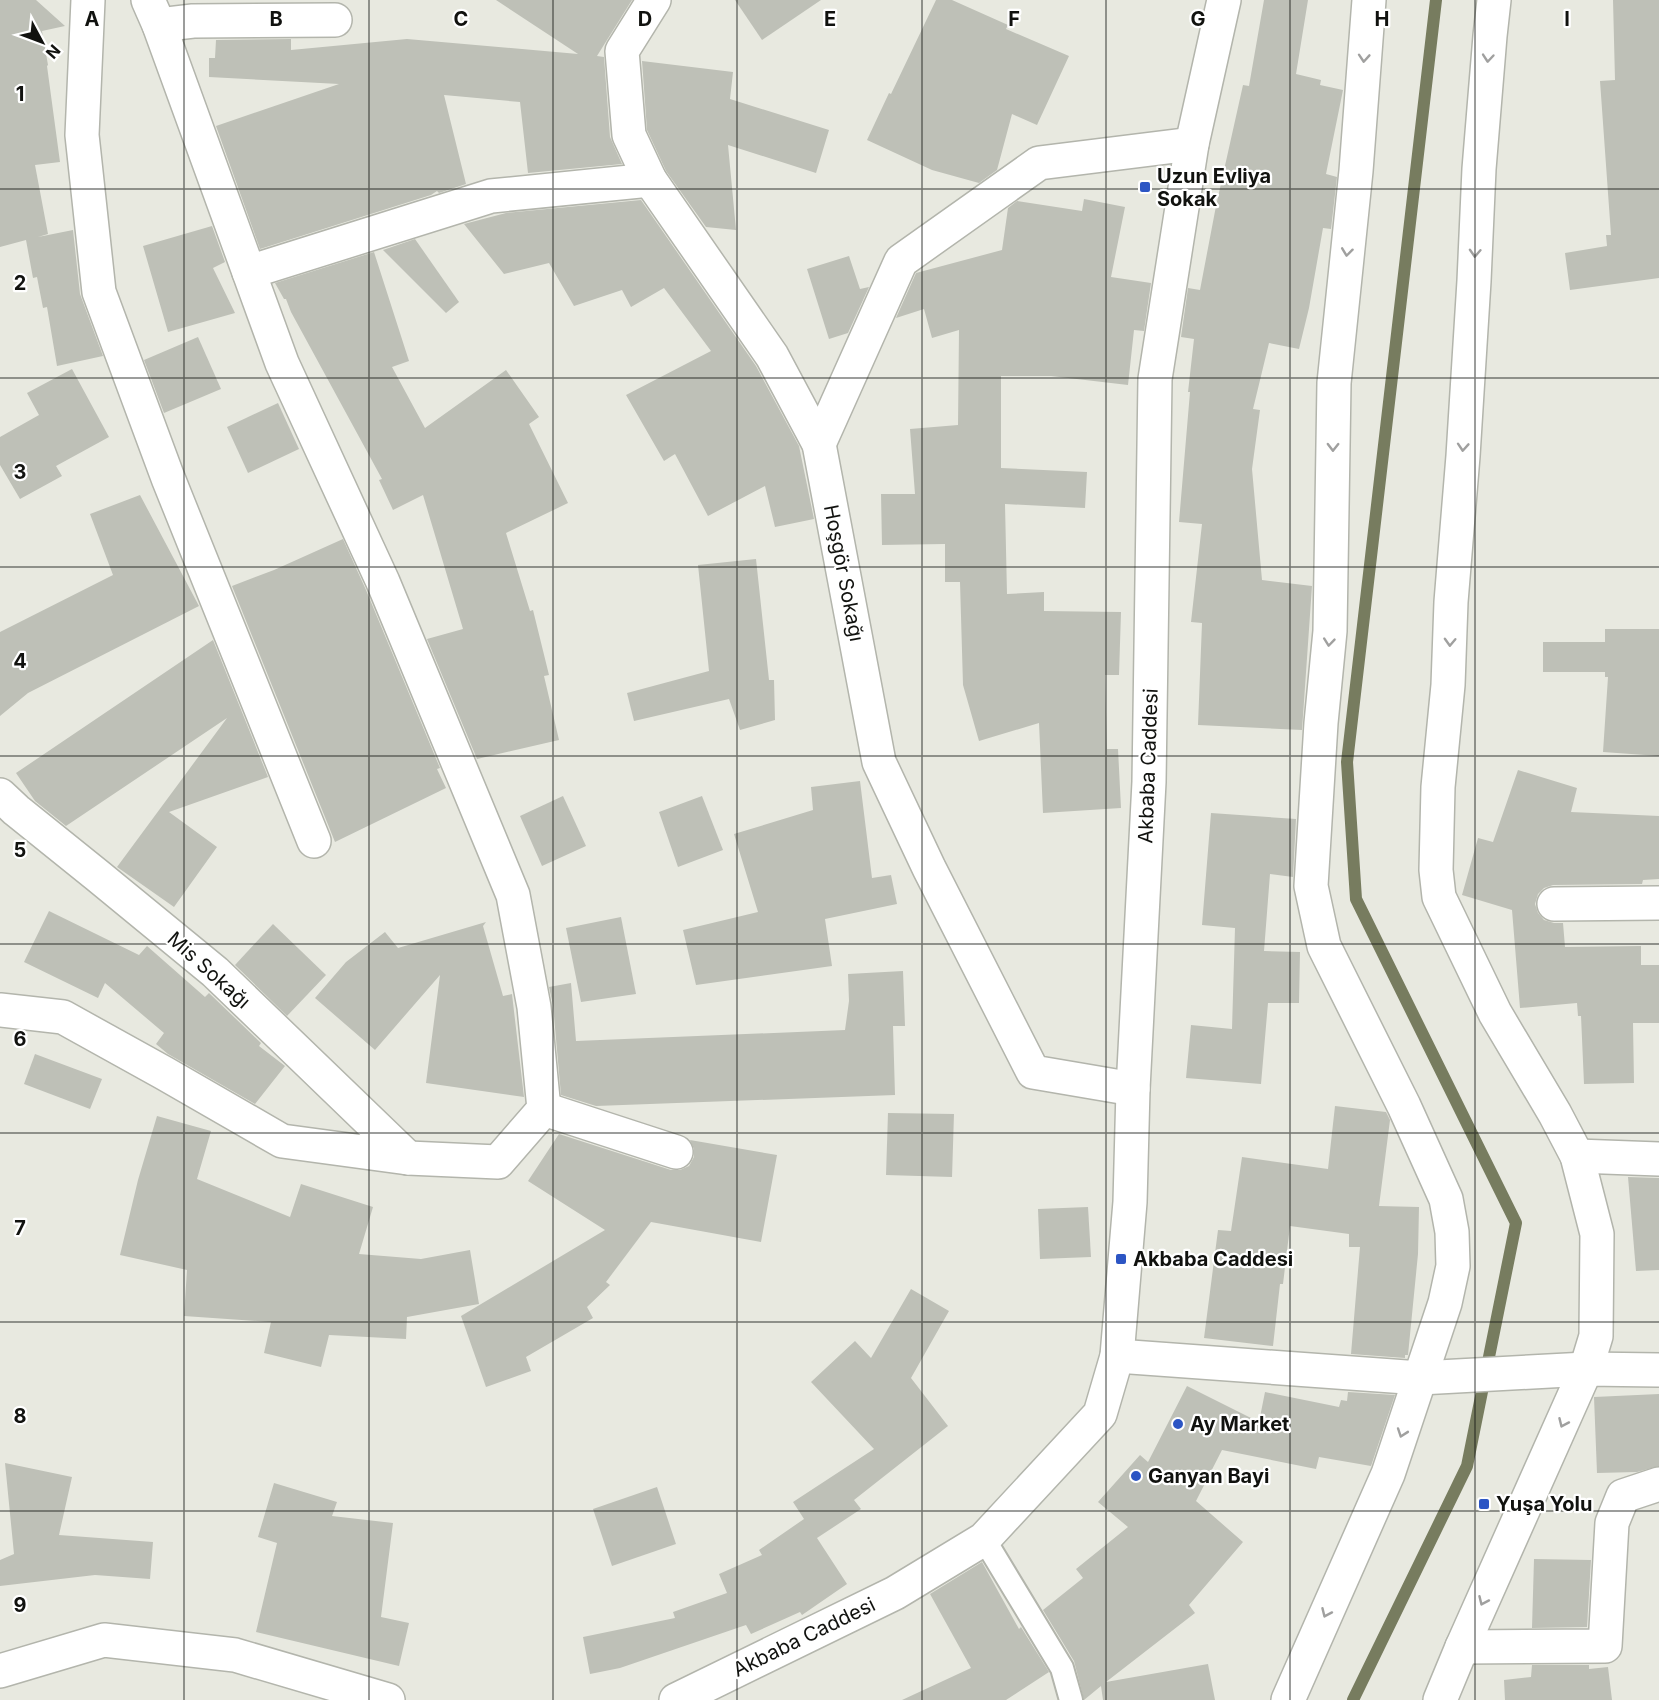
<svg xmlns="http://www.w3.org/2000/svg" width="1659" height="1700" viewBox="0 0 1659 1700" font-family="Inter,sans-serif">
  <style>
    .lines { fill: none; stroke-linecap: round; stroke-linejoin: round }
    .stream { stroke: #777c5f; stroke-width: 12 }
    .building { fill: #bec0b7 }
    .lane-casing { stroke: #b3b5ac; stroke-width: 26 }
    .street-casing { stroke: #b3b5ac; stroke-width: 36 }
    .secondary-casing { stroke: #b3b5ac; stroke-width: 36 }
    .primary-casing { stroke: #b3b5ac; stroke-width: 36 }
    .lane { stroke: #fff; stroke-width: 22 }
    .street { stroke: #fff; stroke-width: 33 }
    .secondary { stroke: #fff; stroke-width: 33 }
    .primary { stroke: #fff; stroke-width: 33 }
    .oneway { stroke: #a0a09f }
    .grid { fill: none; stroke: #11120f; stroke-width: 1.5; stroke-opacity: 0.55 }
    .poi-dot { fill: #2c55c4; stroke: #fff; stroke-width: 2 }
    .labels { text-anchor: middle; stroke-width: 4.5; stroke-linejoin: round; paint-order: stroke }
    .poi-label { font-size: 20px; font-weight: bold; fill: #11120f; stroke: #fff; text-anchor: start }
    .street-label { font-size: 20px; fill: #11120f; stroke: #fff }
    .grid-label { font-size: 20px; text-anchor: middle; font-weight: bold; fill: #11120f; stroke: #fff; stroke-width: 4.5; stroke-linejoin: round; paint-order: stroke }
  </style>
  <rect width="100%" height="100%" fill="#e8e9e0"/>
  <g class="lines">
    <path class="stream" d="M1353 1700 1467 1466 1516 1223 1356 899 1347 762 1436 0"/>
  </g>
  <g class="building">
    <path d="M0 0H36L65 26 42 31 48 65 47 66 60 162 35 165 48 234 38 237 73 230 80 294 103 356 57 366 47 307 43 308 37 277 33 278 26 240 0 247Z"/>
    <path d="M496 0H632L597 56 604 57 610 137 622 164 528 173 520 102 444 95 466 184 439 193 437 191 431 195 260 249 216 126 339 84 209 77V58H215L216 40 291 39V50L407 39 578 54Z"/>
    <path d="M735 0H821L762 40Z"/>
    <path d="M936 0H952L1008 25 1006 29 1069 56 1037 125 1012 114 997 170 979 183 932 170 867 140 889 93 891 94Z"/>
    <path d="M1264 0H1308L1296 74 1321 80 1320 85 1343 90 1326 174 1337 177 1331 229 1323 228 1309 308 1299 349 1269 343 1253 409 1260 410 1252 469 1262 580 1312 586 1302 730 1198 725 1202 623 1191 622 1202 524 1179 522 1190 392H1188L1194 339 1181 337 1188 288 1200 290 1216 206 1243 85 1249 86Z"/>
    <path d="M1613 0H1659V278L1570 290 1565 253 1607 246 1606 235H1611L1600 81 1615 80Z"/>
    <path d="M642 61 733 72 730 99 829 130 816 173 728 145 736 230 706 227 666 171 647 130Z"/>
    <path d="M1084 199 1125 207 1111 277 1151 283 1144 331 1134 330 1128 385 1051 376H1001V468L1087 472 1085 508 1005 504 1007 594 1044 592V611L1121 612 1119 675H1105L1107 749H1118L1121 808 1043 813 1039 723 979 741 963 685 960 582H945V544L882 545 881 494H915L910 429 958 425 959 330 932 338 924 309 896 318 916 273 1002 250 1008 208 1017 201 1082 211Z"/>
    <path d="M641 200 756 366 799 446 814 519 775 527 765 486 708 516 675 454 664 461 626 395 711 351 664 288 631 307 622 290 574 306 549 263 504 274 464 224 506 213Z"/>
    <path d="M212 226 225 262 213 268 235 313 168 332 143 246Z"/>
    <path d="M415 239 459 302 446 313 383 250Z"/>
    <path d="M374 252 409 361 392 367 425 428 506 370 539 417 529 424 568 503 506 533 530 611 533 610 549 675 544 676 559 740 477 759 427 639 463 629 423 495 393 510 379 480 382 479 291 312 286 299H284L275 283Z"/>
    <path d="M849 256 860 289 869 287 848 333 829 339 807 269Z"/>
    <path d="M198 337 221 389 164 413 144 360Z"/>
    <path d="M72 369 109 437 56 466 62 476 20 499 0 465V437L39 415 27 393Z"/>
    <path d="M278 403 299 449 248 473 227 427Z"/>
    <path d="M140 495 199 606 28 693 0 716V632L113 575 90 514Z"/>
    <path d="M343 539 366 590 440 768 437 769 446 788 335 842 232 586 274 570Z"/>
    <path d="M756 559 769 680H774L775 720 740 730 729 699 634 721 627 693 709 671 698 565Z"/>
    <path d="M1605 629H1659V756L1603 752 1608 677H1605V672H1543V642H1605Z"/>
    <path d="M213 640 268 777 169 812 217 847 174 907 117 867 227 718 66 826 35 801 16 773Z"/>
    <path d="M1518 770 1577 788 1571 812 1659 816V879L1643 880 1642 884 1553 885 1544 888 1538 894 1535 904 1538 913 1544 920 1554 923H1563L1565 947 1641 946V965H1659V1023H1633L1634 1083 1584 1084 1581 1016H1578L1577 1003 1520 1008 1512 910 1462 895 1478 838 1493 842Z"/>
    <path d="M860 781 872 878 891 875 897 904 825 919 832 966 696 985 683 930 758 912 734 834 813 810 811 787Z"/>
    <path d="M563 796 586 846 542 866 520 816Z"/>
    <path d="M702 796 723 850 678 867 659 812Z"/>
    <path d="M1211 813 1296 819 1293 877 1270 874 1264 951 1300 952 1299 1003H1268L1261 1084 1186 1078 1191 1025 1232 1029 1235 928 1202 925Z"/>
    <path d="M49 911 139 955 147 946 205 997 209 993 261 1043 259 1046 285 1066 255 1104 168 1054 156 1044 164 1033 105 983 98 998 24 962Z"/>
    <path d="M621 917 636 994 581 1002 566 928Z"/>
    <path d="M486 922 483 926 503 996 512 994 524 1097 426 1083 440 975 375 1050 315 998 346 962 385 932 398 948Z"/>
    <path d="M273 924 326 975 287 1016 235 965Z"/>
    <path d="M903 971 905 1026H893L895 1095 596 1106 561 1095 553 1005 549 987 571 983 576 1041 845 1030 849 1001 848 974Z"/>
    <path d="M35 1054 102 1079 90 1109 24 1084Z"/>
    <path d="M1335 1106 1386 1112 1390 1120 1379 1206 1419 1207 1418 1254 1408 1355H1405V1358L1351 1354 1360 1247H1349V1234L1290 1226 1283 1284H1280L1273 1346 1204 1338 1218 1230 1231 1231 1242 1157 1328 1169Z"/>
    <path d="M888 1113 954 1114 952 1177 886 1175Z"/>
    <path d="M157 1116 211 1131 197 1179 290 1217 301 1184 373 1207 359 1254 421 1259 470 1250 479 1304 407 1317 406 1339 329 1335 321 1367 264 1353 271 1322 184 1316 187 1270 120 1255 138 1180Z"/>
    <path d="M559 1134 671 1170H680L689 1166 694 1157V1149L690 1140 777 1155 761 1242 651 1222 606 1282 610 1285 587 1307 593 1318 526 1357 531 1371 486 1387 461 1316 605 1230 528 1181Z"/>
    <path d="M1628 1177 1659 1178V1270L1636 1271Z"/>
    <path d="M1088 1207 1091 1257 1040 1259 1038 1209Z"/>
    <path d="M911 1289 949 1311 911 1378 948 1426 854 1500 861 1509 817 1538 847 1584 802 1615 800 1612 751 1634 746 1625 620 1668 590 1674 583 1637 675 1618 673 1612 727 1593 719 1574 762 1555 759 1550 804 1519 793 1502 874 1449 811 1382 855 1341 871 1358Z"/>
    <path d="M1187 1386 1259 1422 1265 1392 1339 1407 1341 1400 1347 1401 1348 1392 1395 1395 1371 1466 1319 1457 1316 1469 1222 1450 1196 1501 1243 1542 1189 1605 1195 1613 1106 1682 1208 1664 1215 1700H1103L1101 1686 1084 1700 1074 1661 1043 1610 1083 1578 1076 1569 1128 1527 1098 1502 1140 1455 1148 1462Z"/>
    <path d="M1659 1394V1466L1637 1472 1597 1473 1594 1397Z"/>
    <path d="M5 1463 72 1477 59 1535 153 1542 150 1579 95 1575 0 1586V1560L14 1554Z"/>
    <path d="M274 1483 337 1502 332 1516 393 1523 381 1617 409 1623 399 1666 256 1632 277 1543 258 1537Z"/>
    <path d="M657 1487 676 1544 612 1566 593 1509Z"/>
    <path d="M1534 1559 1591 1560 1587 1627 1532 1628Z"/>
    <path d="M982 1562 1019 1629 1021 1627 1049 1672 1006 1700H902L971 1668 930 1594Z"/>
    <path d="M1532 1665H1589V1669L1608 1667 1612 1700H1505L1504 1680 1531 1677Z"/>
  </g>
  <g class="lines">
    <g class="lane-casing">
      <path id="lane" d="M984 1539 1062 1668 1071 1700"/>
    </g>
    <g class="street-casing">
      <g id="street">
        <path d="M88 0 82 135 99 292 168 478 314 841"/>
        <path d="M654 0 622 51 629 135 650 180 772 356 819 444 879 762 929 868 1033 1072 1133 1089"/>
        <path d="M159 25 193 21 335 20"/>
        <path d="M249 272 491 196 650 180"/>
        <path d="M819 444 901 261 1039 163 1192 144"/>
        <path d="M0 795 16 810 98 876 215 972 408 1158"/>
        <path d="M1554 904 1659 903"/>
        <path d="M0 1010 63 1017 164 1073 282 1141 408 1158 498 1162 544 1109 534 1007 513 895 383 582 282 363 159 25 148 0"/>
        <path d="M544 1109 676 1152"/>
        <path d="M1577 1156 1659 1159"/>
        <path d="M1462 1647 1605 1646 1612 1523 1623 1496 1659 1484"/>
        <path d="M1288 1700 1388 1474 1445 1303 1453 1266 1452 1232 1446 1199 1404 1106 1324 946 1311 886 1321 723 1330 631 1334 383 1356 171 1369 0"/>
        <path d="M1440 1700 1462 1647 1586 1369 1596 1336 1597 1234 1577 1156 1555 1114 1495 1013 1439 897 1436 870 1438 787 1448 685 1451 602 1463 456 1474 281 1479 169 1490 36 1494 0"/>
      </g>
    </g>
    <g class="secondary-casing">
      <path id="secondary" d="M1117 1356 1420 1378 1586 1369 1659 1370"/>
    </g>
    <g class="primary-casing">
      <g id="primary">
        <path d="M0 1671 104 1640 235 1655 388 1700"/>
        <path d="M676 1700 895 1593 984 1539 1100 1414 1117 1356 1130 1202 1133 1089 1149 782 1155 379 1192 144 1224 0"/>
      </g>
    </g>
    <use href="#lane" class="lane"/>
    <use href="#street" class="street"/>
    <use href="#secondary" class="secondary"/>
    <use href="#primary" class="primary"/>
  </g>
  <defs><path id="oneway-chevron" d="M-2-3.5L2.5 0L-2 3.5" fill="none" stroke-width="1.6" stroke-linecap="round" stroke-linejoin="round" transform="scale(1.5)"/></defs>
  <g class="oneway">
    <use href="#oneway-chevron" transform="translate(1364 58) rotate(94)"/>
    <use href="#oneway-chevron" transform="translate(1488 58) rotate(95)"/>
    <use href="#oneway-chevron" transform="translate(1347 252) rotate(97)"/>
    <use href="#oneway-chevron" transform="translate(1475 253) rotate(93)"/>
    <use href="#oneway-chevron" transform="translate(1333 447) rotate(91)"/>
    <use href="#oneway-chevron" transform="translate(1463 447) rotate(94)"/>
    <use href="#oneway-chevron" transform="translate(1329 642) rotate(96)"/>
    <use href="#oneway-chevron" transform="translate(1450 642) rotate(92)"/>
    <use href="#oneway-chevron" transform="translate(1563 1423) rotate(114)"/>
    <use href="#oneway-chevron" transform="translate(1402 1433) rotate(109)"/>
    <use href="#oneway-chevron" transform="translate(1483 1601) rotate(114)"/>
    <use href="#oneway-chevron" transform="translate(1326 1613) rotate(114)"/>
  </g>
  <path class="grid" d="M184 0V1700M369 0V1700M553 0V1700M737 0V1700M922 0V1700M1106 0V1700M1290 0V1700M1475 0V1700M0 189H1659M0 378H1659M0 567H1659M0 756H1659M0 944H1659M0 1133H1659M0 1322H1659M0 1511H1659"/>
  <g class="poi-dot">
    <rect x="1139" y="181" width="12" height="12" rx="3"/>
    <rect x="1115" y="1253" width="12" height="12" rx="3"/>
    <circle cx="1178" cy="1424" r="6"/>
    <circle cx="1136" cy="1476" r="6"/>
    <rect x="1478" y="1498" width="12" height="12" rx="3"/>
  </g>
  <g class="labels">
    <g class="poi-label">
      <text x="1157" y="183">Uzun Evliya<tspan x="1157" dy="23">Sokak</tspan></text>
      <text x="1133" y="1266">Akbaba Caddesi</text>
      <text x="1190" y="1431">Ay Market</text>
      <text x="1148" y="1483">Ganyan Bayi</text>
      <text x="1496" y="1511">Yuşa Yolu</text>
    </g>
    <g class="street-label">
      <text transform="translate(844 573) rotate(79)" y="7">Hoşgör Sokağı</text>
      <text transform="translate(1148 766) rotate(-88)" y="7">Akbaba Caddesi</text>
      <text transform="translate(209 970) rotate(42)" y="7">Mis Sokağı</text>
      <text transform="translate(804 1637) rotate(-26)" y="7">Akbaba Caddesi</text>
    </g>
  </g>
  <g class="grid-label">
    <text x="92" y="26">A</text>
    <text x="276" y="26">B</text>
    <text x="461" y="26">C</text>
    <text x="645" y="26">D</text>
    <text x="830" y="26">E</text>
    <text x="1014" y="26">F</text>
    <text x="1198" y="26">G</text>
    <text x="1382" y="26">H</text>
    <text x="1567" y="26">I</text>
    <text x="20" y="101">1</text>
    <text x="20" y="290">2</text>
    <text x="20" y="479">3</text>
    <text x="20" y="668">4</text>
    <text x="20" y="857">5</text>
    <text x="20" y="1046">6</text>
    <text x="20" y="1235">7</text>
    <text x="20" y="1423">8</text>
    <text x="20" y="1612">9</text>
  </g>
  <g transform="translate(42 42) rotate(131)" stroke="#ffffff" stroke-width="4.5" paint-order="stroke">
  <path d="M0-4.5L10 22L0 15L-10 22Z" fill="#11120f"/>
  <text y="-9" font-size="16" font-weight="bold" text-anchor="middle" fill="#11120f">N</text>
  </g>
</svg>
